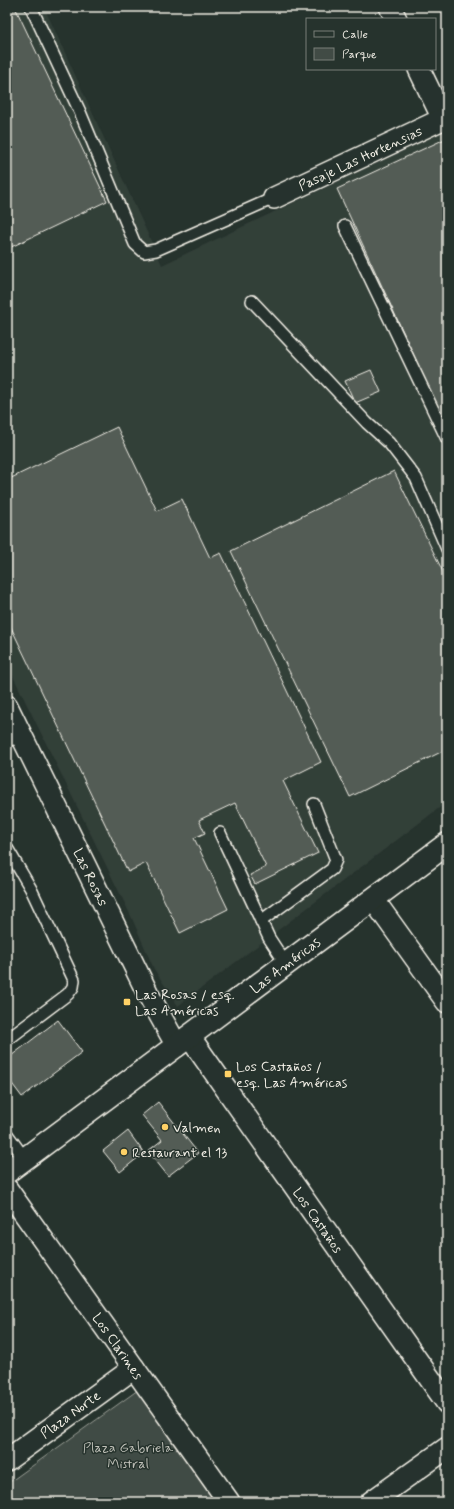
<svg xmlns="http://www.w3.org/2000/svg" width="454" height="1509" viewBox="0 0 454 1509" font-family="Mynerve,sans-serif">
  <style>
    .built { fill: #333f39 }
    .green { fill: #414b45; stroke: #9a9e96 }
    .building { fill: #525c55; stroke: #f4f1e8 }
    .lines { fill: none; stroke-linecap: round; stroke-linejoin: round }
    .lane-casing { stroke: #f4f1e8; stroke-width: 14 }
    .street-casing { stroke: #f4f1e8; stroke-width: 24 }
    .secondary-casing { stroke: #f4f1e8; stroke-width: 25 }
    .lane { stroke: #26332d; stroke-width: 11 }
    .street { stroke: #26332d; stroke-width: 21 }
    .secondary { stroke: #26332d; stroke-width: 22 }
    .poi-dot { fill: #ffd166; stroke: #26332d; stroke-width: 1.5 }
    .labels { text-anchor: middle; stroke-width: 3; stroke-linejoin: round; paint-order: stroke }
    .street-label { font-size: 14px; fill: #f4f1e8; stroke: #26332d }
    .poi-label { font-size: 14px; fill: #f4f1e8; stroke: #26332d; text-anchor: start }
    .park-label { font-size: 14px; fill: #bebfb7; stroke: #26332d }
  </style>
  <rect width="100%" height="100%" fill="#26332d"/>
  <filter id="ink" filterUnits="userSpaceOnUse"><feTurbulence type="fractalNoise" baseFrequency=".025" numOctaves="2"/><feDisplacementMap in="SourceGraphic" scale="8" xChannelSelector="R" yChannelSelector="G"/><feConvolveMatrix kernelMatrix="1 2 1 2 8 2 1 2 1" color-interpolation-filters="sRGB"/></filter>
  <g filter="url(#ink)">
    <path class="built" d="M7 7H44L162 265 447 130V802L178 1006 154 969 131 916 7 664Z"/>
    <path class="green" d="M138 1390 218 1502H7V1484Z"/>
    <g class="building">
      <path d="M7 7H15L107 201 7 249Z"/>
      <path d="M447 138V427L337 189Z"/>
      <path d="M371 370 381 392 355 403 345 381Z"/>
      <path d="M117 427 157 511 182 499 210 558 221 553 321 762 283 781 318 853 255 884 250 875 266 867 235 803 199 820 205 833 194 838 228 909 180 933 146 863 128 872 7 619V480Z"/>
      <path d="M394 471 447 580V749L350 797 231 551Z"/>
      <path d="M58 1020 82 1052 22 1097 7 1077V1059Z"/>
      <path d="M158 1102 198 1153 168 1176 148 1151 162 1140 142 1115Z"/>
      <path d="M128 1131 144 1153 120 1172 103 1151Z"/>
    </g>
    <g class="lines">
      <g class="lane-casing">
        <g id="lane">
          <path d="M31 7 80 112 135 244 144 252 156 250 274 198"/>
          <path d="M345 226 447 439"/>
          <path d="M252 301 367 423 389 443 416 478 447 549"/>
          <path d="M7 741 21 736"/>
          <path d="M220 833 269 938 286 964"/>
          <path d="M7 848 31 889 74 980 73 987 68 994 7 1040"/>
          <path d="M261 921 332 869 336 860 314 804"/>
          <path d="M7 1134 25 1159"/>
        </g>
      </g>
      <g class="street-casing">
        <g id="street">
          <path d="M390 7 396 19"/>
          <path d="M419 69 443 119"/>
          <path d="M274 198 447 117"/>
          <path d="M7 706 148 994 177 1046"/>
          <path d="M373 899 447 1002"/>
          <path d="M189 1036 447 1403"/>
          <path d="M7 1189 229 1502"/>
          <path d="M7 1460 134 1368"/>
          <path d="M371 1502 447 1448"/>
        </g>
      </g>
      <g class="secondary-casing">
        <path id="secondary" d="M7 1172 447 844"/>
      </g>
      <use href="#lane" class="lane"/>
      <use href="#street" class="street"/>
      <use href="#secondary" class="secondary"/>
    </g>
  </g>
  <g class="poi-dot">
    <rect x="123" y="998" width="8" height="8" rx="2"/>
    <rect x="224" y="1070" width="8" height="8" rx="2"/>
    <circle cx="165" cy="1127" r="4"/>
    <circle cx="124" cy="1152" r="4"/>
  </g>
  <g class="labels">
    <g class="street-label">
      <text transform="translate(360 158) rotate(-25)" y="5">Pasaje Las Hortensias</text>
      <text transform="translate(91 877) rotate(64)" y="5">Las Rosas</text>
      <text transform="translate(285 965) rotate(-37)" y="5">Las Américas</text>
      <text transform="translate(318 1220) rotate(55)" y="5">Los Castaños</text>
      <text transform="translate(118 1346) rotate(55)" y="5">Los Clarines</text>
      <text transform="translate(70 1414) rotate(-36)" y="5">Plaza Norte</text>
    </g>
    <g class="poi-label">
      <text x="135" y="999">Las Rosas / esq.<tspan x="135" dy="16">Las Américas</tspan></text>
      <text x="236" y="1071">Los Castaños /<tspan x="236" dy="16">esq. Las Américas</tspan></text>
      <text x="173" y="1132">Valmen</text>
      <text x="132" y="1157">Restaurant el 13</text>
    </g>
    <g class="park-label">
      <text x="128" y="1452">Plaza Gabriela<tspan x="128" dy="16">Mistral</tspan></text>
    </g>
  </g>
  <rect width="454" height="1509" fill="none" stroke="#26332d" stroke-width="24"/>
  <rect x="12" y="12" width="430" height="1485" fill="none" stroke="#f4f1e8" stroke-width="1.5" filter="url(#ink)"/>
  <rect x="306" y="18" width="130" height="52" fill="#26332d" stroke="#787f78"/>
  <rect x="314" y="31" width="20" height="6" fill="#26332d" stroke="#787f78"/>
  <text x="342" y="38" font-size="12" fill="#f4f1e8">Calle</text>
  <rect x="314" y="48" width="20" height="12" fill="#414b45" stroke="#787f78"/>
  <text x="342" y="58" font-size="12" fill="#f4f1e8">Parque</text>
</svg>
